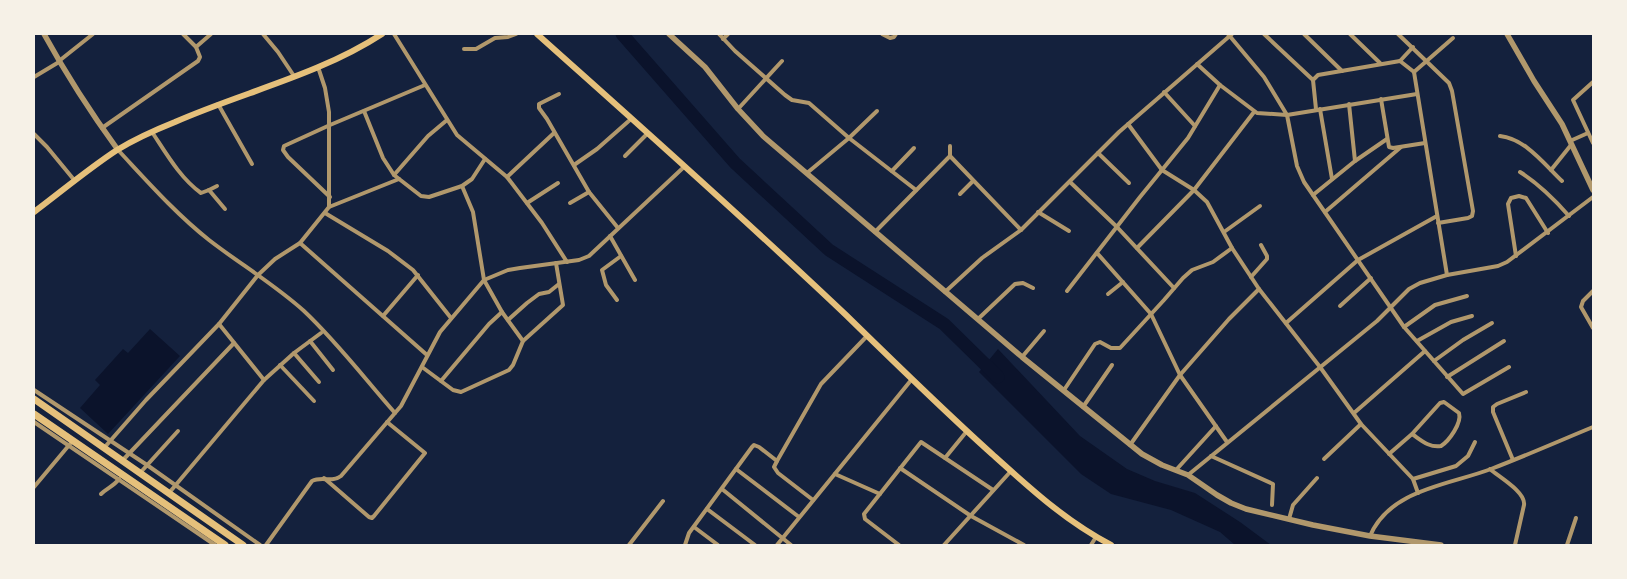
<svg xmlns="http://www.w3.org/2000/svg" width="1627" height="579" viewBox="0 0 1627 579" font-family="Poppins,sans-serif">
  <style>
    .water { fill: #0b132b }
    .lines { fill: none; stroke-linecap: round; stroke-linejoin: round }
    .river { stroke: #0b132b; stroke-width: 13 }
    .minor { stroke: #b1986c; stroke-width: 4 }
    .tertiary { stroke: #b1986c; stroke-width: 5.5 }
    .secondary { stroke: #e5c07b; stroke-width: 6 }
    .primary { stroke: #e5c07b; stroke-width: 7 }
  </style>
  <rect width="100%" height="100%" fill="#14213d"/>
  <g class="water">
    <path d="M150 329 180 356 108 434 80 408 100 385 95 380 123 349 128 353Z"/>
    <path d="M998 349 1080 436 1127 469 1155 481 1195 493 1240 522 1271 545H1235L1220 532 1171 510 1111 494 1081 474 979 372Z"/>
  </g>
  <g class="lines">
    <path class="river" d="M622 34 735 163 829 250 944 324 998 377"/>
    <g class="minor">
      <path d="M263 34 278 52 294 76"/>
      <path d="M394 34 457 135 507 177 542 223 567 262"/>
      <path d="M719 34 735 51 785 95 792 100 809 103 849 138 916 190"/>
      <path d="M882 34 890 38 894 37 896 34"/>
      <path d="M1228 34 1264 77 1287 115 1297 166 1304 182 1404 327 1463 394 1509 367"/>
      <path d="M1264 34 1313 80"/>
      <path d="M1304 34 1342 71"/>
      <path d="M1350 34 1380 63"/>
      <path d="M1398 34 1449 83 1452 91 1473 211 1472 216 1468 218 1438 223"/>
      <path d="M723 39 728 34"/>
      <path d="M196 47 211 34"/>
      <path d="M464 49H476L495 38 508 37 516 34"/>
      <path d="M59 61 93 34"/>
      <path d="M1400 61 1413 47"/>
      <path d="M1197 64 1220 85 1257 113 1287 115 1417 94"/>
      <path d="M318 67 325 88 329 112V207"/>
      <path d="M1414 72 1447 275"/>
      <path d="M1414 72 1453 38"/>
      <path d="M34 77 59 62"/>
      <path d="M1593 82 1573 100 1593 143"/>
      <path d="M1164 92 1195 126"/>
      <path d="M559 94 539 104V108L547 119 589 192 618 228"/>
      <path d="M1381 99 1389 147 1393 148 1425 143"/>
      <path d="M218 104 252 164"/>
      <path d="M1349 104 1355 161"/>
      <path d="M738 109 782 61"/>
      <path d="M1316 109 1313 80 1318 75 1400 61 1414 72"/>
      <path d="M1320 109 1332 179"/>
      <path d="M364 111 383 158 394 175 421 196 429 197 462 186 472 179 485 159"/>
      <path d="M1128 124 1162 170 1194 190 1207 202 1232 248 1259 289 1320 367 1361 424 1413 479 1418 493"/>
      <path d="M102 128 198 61 200 57 196 47 183 34"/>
      <path d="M152 132C166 153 180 178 201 193L209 190 225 209"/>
      <path d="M34 134 47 147 75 181"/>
      <path d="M1500 136C1526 139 1544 164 1562 181"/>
      <path d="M1570 141 1588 133"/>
      <path d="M950 146V156L1021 230"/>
      <path d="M118 150C147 181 175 213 209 240 240 264 274 284 304 311 337 342 365 379 395 413"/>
      <path d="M1098 153 1129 183"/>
      <path d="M625 156 648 133"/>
      <path d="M574 165 597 149 631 119"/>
      <path d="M1551 170 1571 145"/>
      <path d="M892 171 914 148"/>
      <path d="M1520 172C1539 184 1555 200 1569 216"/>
      <path d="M807 173 849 138 877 111"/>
      <path d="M394 175 428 136 447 120"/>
      <path d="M507 177 554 133"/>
      <path d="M1070 182 1117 227 1174 288"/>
      <path d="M462 186 473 212 484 280 502 312 523 341"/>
      <path d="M209 190 217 186"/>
      <path d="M960 194 973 181"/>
      <path d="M1313 195 1355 161 1387 139"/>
      <path d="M330 197 288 157 283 150 284 146 330 125 425 85"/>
      <path d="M527 203 558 183"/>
      <path d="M570 203 589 192"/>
      <path d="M1038 212 1069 231"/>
      <path d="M1325 212 1401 147"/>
      <path d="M325 213 388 251 413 270 451 318"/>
      <path d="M875 232 950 156"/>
      <path d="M1224 232 1260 206"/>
      <path d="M610 236 635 280"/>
      <path d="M300 243 427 355"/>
      <path d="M1137 248 1194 190 1254 112"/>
      <path d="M1097 253 1151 314 1180 375 1227 442"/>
      <path d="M1516 256 1508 204 1511 198 1519 196 1526 198 1548 233"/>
      <path d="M1251 277 1267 259V256L1261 245"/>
      <path d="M1067 291 1140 197 1188 138 1220 85"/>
      <path d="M1593 291 1583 301 1581 307 1593 328"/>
      <path d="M945 292 982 258 1021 230 1119 132 1232 34"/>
      <path d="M1108 294 1123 282"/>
      <path d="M617 300 606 285 602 270 621 256"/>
      <path d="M1340 306 1371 278"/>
      <path d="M383 316 418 275"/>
      <path d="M978 319 1015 284 1023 283 1033 288"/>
      <path d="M508 320 527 303 539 294 549 292 559 284"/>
      <path d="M1286 323 1358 260 1437 216"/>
      <path d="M219 324 264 380"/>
      <path d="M1404 327 1435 305 1467 296"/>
      <path d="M310 341 333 370"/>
      <path d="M1417 341 1451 322 1472 316"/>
      <path d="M294 353 319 382"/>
      <path d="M1022 357 1044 331"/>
      <path d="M1434 361 1463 340 1492 323"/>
      <path d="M280 365 314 401"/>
      <path d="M422 367 453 390 461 392 509 370 513 365 523 341 563 305 556 263"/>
      <path d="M1447 377 1504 341"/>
      <path d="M441 381 489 324 502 312"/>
      <path d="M34 390 147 465 260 545"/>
      <path d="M1064 390 1095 344 1100 342 1111 348H1120L1164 300 1183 278 1192 270 1213 262 1232 248"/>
      <path d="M1083 407 1112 365"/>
      <path d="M1354 413 1425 351"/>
      <path d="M34 422 215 545"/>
      <path d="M1130 445 1180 375 1229 319 1259 289"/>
      <path d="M104 448 146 400 219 324 258 275 275 259 300 243 329 207 399 179"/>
      <path d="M1389 454 1412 434 1440 403 1444 402 1459 413C1462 423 1449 441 1441 446 1429 448 1421 440 1412 434"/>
      <path d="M1211 456 1273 484 1272 505"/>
      <path d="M945 458 967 431"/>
      <path d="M1324 459 1361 424"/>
      <path d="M1513 460 1493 412V407L1497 404 1526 392"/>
      <path d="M122 461 234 343"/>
      <path d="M777 461 821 384 867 336"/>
      <path d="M900 468 971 516 1024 545"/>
      <path d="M736 469 799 517"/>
      <path d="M1490 469C1499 477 1526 492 1524 505L1515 545"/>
      <path d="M1176 470 1216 426"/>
      <path d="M140 473 178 431"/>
      <path d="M835 474 880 494"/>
      <path d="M1188 475 1377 321 1409 289 1420 283 1447 275 1498 266 1507 262 1593 197"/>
      <path d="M324 478 369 517 372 518 374 516 425 453 387 422"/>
      <path d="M1413 479 1456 466 1468 456 1475 442"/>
      <path d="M34 487 70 444"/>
      <path d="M722 489 791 545"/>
      <path d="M169 493 264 380 294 353 321 333"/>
      <path d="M101 494C107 488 114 486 119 479"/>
      <path d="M707 509 755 545"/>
      <path d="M1289 519 1293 505 1317 478"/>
      <path d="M694 527 718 545"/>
      <path d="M1370 536C1390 489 1449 485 1491 469 1525 456 1559 441 1593 427"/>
      <path d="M266 545 312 481C322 476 332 483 341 476L401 406 440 332 484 280 508 270 520 268 579 260 589 256 685 166"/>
      <path d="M629 545 663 501"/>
      <path d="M685 545 689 533 752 447 754 445 759 447 777 461 774 467 778 473 813 500"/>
      <path d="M777 545 912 379"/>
      <path d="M899 545 865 519 864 514 921 442 993 490"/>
      <path d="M944 545 1011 471"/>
      <path d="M1091 545 1096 537"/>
      <path d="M1567 545 1576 518"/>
    </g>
    <g class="tertiary">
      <path d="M44 34C66 74 91 113 118 150"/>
      <path d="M669 34 705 67 738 109 763 136 1022 357 1142 454 1162 465 1188 475 1217 495 1231 503 1246 509 1313 525 1370 536 1441 545"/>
      <path d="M1507 34 1534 81 1562 124 1593 190"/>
    </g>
    <g class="secondary">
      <path d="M537 34C641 127 745 219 846 315 894 362 942 409 992 454 1031 489 1064 520 1111 545"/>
      <path d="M34 212C62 191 88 169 117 150 135 139 155 130 175 122 243 92 319 75 382 34"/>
    </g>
    <g class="primary">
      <path d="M34 399 243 545"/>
      <path d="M34 414 225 545"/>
    </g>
  </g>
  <rect width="1627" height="579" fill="none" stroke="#f6f1e7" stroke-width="70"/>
</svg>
